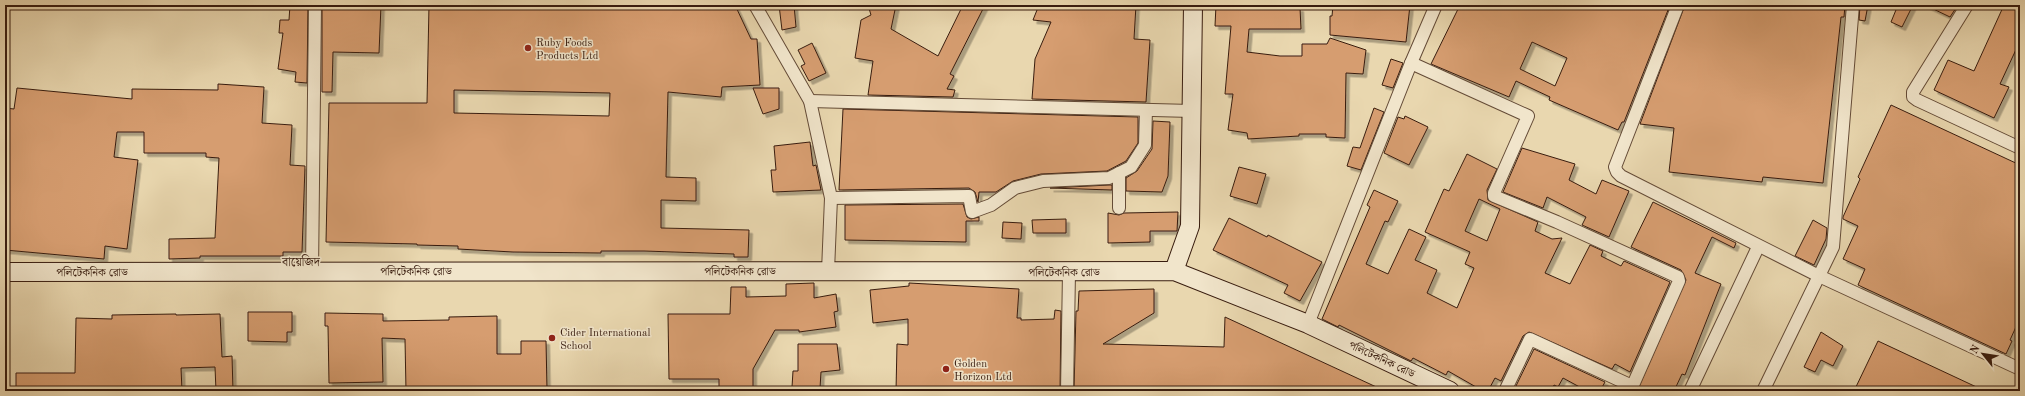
<svg xmlns="http://www.w3.org/2000/svg" width="2025" height="396" viewBox="0 0 2025 396" font-family="'Old Standard TT','Noto Serif Bengali',serif">
  <style>
    .building { fill: #d69d70; stroke: #381c0f; fill-rule: evenodd; filter: url(#shadow) }
    .lines { fill: none; stroke-linecap: round; stroke-linejoin: round }
    .street-casing { stroke: #644b37; stroke-width: 14 }
    .secondary-casing { stroke: #381c0f; stroke-width: 20 }
    .street { stroke: #f1e5cb; stroke-width: 12 }
    .secondary { stroke: #f1e5cb; stroke-width: 18 }
    .poi-dot { fill: #8f2418; stroke: #f1e5cb; stroke-width: 1.5 }
    .labels { text-anchor: middle; stroke-width: 3; stroke-linejoin: round; paint-order: stroke }
    .poi-label { font-size: 11px; fill: #381c0f; stroke: #f1e5cb; text-anchor: start }
    .street-label { font-size: 11px; fill: #381c0f; stroke: #f1e5cb }
    .neighbourhood-label { font-size: 12px; fill: #381c0f; stroke: #f1e5cb }
  </style>
  <defs>
    <filter id="shadow"><feDropShadow dx="3.5" dy="3.5" stdDeviation="0" flood-color="#0004"/></filter>
  </defs>
  <rect width="100%" height="100%" fill="#e9d7af"/>
  <filter id="stains"><feTurbulence type="fractalNoise" baseFrequency=".005" numOctaves="4"/><feColorMatrix values="0 0 0 0 .2 0 0 0 0 .09 0 0 0 0 .02 0 0 0 .5 -.17"/></filter>
  <radialGradient id="worn" r=".72"><stop offset=".6" stop-color="#630" stop-opacity="0"/><stop offset="1" stop-color="#630" stop-opacity=".3"/></radialGradient>
  <g class="building">
    <path d="M290 5H308L307 83 295 82 296 72 278 69 283 33H279L280 20H289Z"/>
    <path d="M322 5H381L379 53 333 52 332 92H322Z"/>
    <path d="M429 5H735L751 39H757L760 85 722 87 721 97 668 92 666 177 696 178V201L661 200V228L749 230 748 257H734V254L644 251H601V253L513 252 458 249V246L417 245V244L326 242 329 103H427ZM454 90 610 93 609 116 454 113Z"/>
    <path d="M779 5H794L796 27 782 30Z"/>
    <path d="M868 5H896L891 29 938 56 963 5H985L950 74 954 76 947 89 955 90 953 97 868 95 873 61 855 58 861 20 871 15Z"/>
    <path d="M1039 5H1136L1134 39 1150 40 1146 102 1032 99 1035 59 1051 22 1033 20Z"/>
    <path d="M1216 5H1246L1245 9 1300 8 1301 29H1249L1247 52 1280 56H1302V44H1327L1330 38 1366 50 1363 74 1346 73 1345 138 1326 137V134H1299V136L1248 139 1247 133 1228 130 1233 94H1225L1231 26H1215Z"/>
    <path d="M1333 5 1386 7V5H1410L1406 42 1330 35V16H1332Z"/>
    <path d="M1460 5H1670L1624 122H1622L1618 130 1549 100 1550 97 1516 81 1509 97 1431 64ZM1532 42 1567 58 1555 86 1520 69Z"/>
    <path d="M1685 5H1845L1844 17H1841L1823 183 1763 177 1762 182 1669 172 1674 128 1640 124Z"/>
    <path d="M1860 5H1868L1865 21 1859 20Z"/>
    <path d="M1898 5H1913L1902 27 1891 22Z"/>
    <path d="M1925 5H1958L1950 17Z"/>
    <path d="M2004 5H2020V41L2000 84 2009 87 1994 118 1934 90 1948 60 1974 71Z"/>
    <path d="M812 43 826 73 809 81 801 66 805 64 798 50Z"/>
    <path d="M1391 59 1403 63 1393 88 1382 85Z"/>
    <path d="M218 84 264 87 262 123 292 125 290 165 305 166 302 252H283V256H200V258L169 259V239L215 238 219 158 206 157V153H144V132H117L114 157 138 160 127 249 105 246 104 259 5 250V108L14 109 17 88 132 99V89L218 90Z"/>
    <path d="M753 88H779V109L763 114Z"/>
    <path d="M1891 105 2020 165V318L2010 340 2012 341 2006 354 1858 285 1865 269 1843 259 1858 226 1843 219V217L1860 179 1858 177Z"/>
    <path d="M1374 108 1384 112 1361 170 1347 166 1353 147 1360 148Z"/>
    <path d="M843 109 1138 117V143L1126 161 1107 171 1041 174 1013 181 996 192H979L978 202 975 192 969 188 839 190Z"/>
    <path d="M1405 116 1428 127 1409 165 1384 153 1398 117 1404 119Z"/>
    <path d="M1153 121 1170 122 1168 176 1162 192 1126 191V178L1137 171 1152 149Z"/>
    <path d="M810 142 813 166 816 165 821 190 773 192 771 170H776L774 146Z"/>
    <path d="M1522 148 1575 164 1569 180 1596 194 1602 180 1629 191 1609 237 1582 225 1586 217 1547 197 1543 208 1503 192Z"/>
    <path d="M1467 154 1497 169 1487 190 1488 200 1538 222 1535 231 1552 239 1562 238 1545 273 1570 284 1590 245 1603 251 1601 256 1621 266 1624 261 1670 282 1630 372 1615 364 1612 369 1529 332 1523 336 1501 381 1495 378 1488 391H1483L1448 371 1446 375 1413 358 1411 361 1339 325 1338 327 1322 319 1370 207 1367 205 1374 190 1398 201 1388 222 1385 221 1366 264 1388 274 1409 229 1426 237 1415 260 1437 270 1427 293 1457 308 1474 268 1465 264 1470 252 1425 232 1444 189 1449 191ZM1479 199 1500 209 1487 241 1465 231Z"/>
    <path d="M1239 167 1266 174 1257 204 1230 196Z"/>
    <path d="M1112 185V190L1050 188 1109 185Z"/>
    <path d="M1653 202 1736 243 1734 248 1712 237 1695 273 1721 284 1685 375 1682 374 1674 391H1637L1686 280 1681 270 1631 247Z"/>
    <path d="M963 204 967 217 971 219 979 217V221H966V242L845 240V205Z"/>
    <path d="M1178 212 1177 231H1150V242L1108 243V213L1119 215 1124 213Z"/>
    <path d="M1229 218 1267 237 1268 235 1322 262 1300 301 1284 293 1288 285 1213 250Z"/>
    <path d="M1066 219V233H1033L1032 220Z"/>
    <path d="M1813 220 1827 228 1826 239 1814 265 1795 256Z"/>
    <path d="M1003 222 1022 223 1021 239 1002 238Z"/>
    <path d="M814 283V298L836 294 838 311 834 312 836 327 799 332V330H775L753 369V391H719V379H669L668 314H730L731 287H746V297L786 296V284Z"/>
    <path d="M909 283 1019 289 1017 318H1021V320L1054 319 1055 310 1061 311 1060 391H896L897 344 908 345V319L873 323 870 290 909 286Z"/>
    <path d="M1154 289V313L1103 344 1224 347 1225 317 1385 391H1074L1076 311H1078L1079 291Z"/>
    <path d="M248 312H292V332H287V342L248 341Z"/>
    <path d="M325 313 383 314V321L449 320V317L497 316V354H521V341H546L547 389 406 391 405 339 382 338 383 382 329 383 328 326H325Z"/>
    <path d="M176 314V315L220 314 222 357 232 356 233 391H216L215 367 181 368 182 391H16V373H75L76 318 112 319V315Z"/>
    <path d="M1821 332 1843 346 1833 366 1821 360 1815 372 1804 367Z"/>
    <path d="M1878 341 1985 391H1854Z"/>
    <path d="M798 344H837L840 370 821 372 820 388 792 387 793 371H798Z"/>
    <path d="M1534 349 1605 382 1600 391H1587L1563 378 1558 387 1554 385 1551 391H1520L1515 388Z"/>
  </g>
  <g class="lines">
    <g class="street-casing">
      <g id="street">
        <path d="M755 5 810 101 831 198 828 271"/>
        <path d="M1436 5 1411 63 1528 116 1494 193V196L1557 222 1678 277 1679 281 1633 385H1630L1530 339 1505 391"/>
        <path d="M1678 5 1615 167 1617 172 1621 176 1819 276 2020 369"/>
        <path d="M1967 5 1913 92V97L1917 100 2020 148"/>
        <path d="M810 101 1192 111"/>
        <path d="M831 198 969 196 972 212 991 205 1015 188 1043 181 1109 178 1131 167 1145 145 1146 110"/>
        <path d="M1119 208V173"/>
        <path d="M312 272 315 5"/>
        <path d="M1308 324 1411 63"/>
        <path d="M1067 391 1069 272"/>
        <path d="M1690 391 1758 247"/>
        <path d="M1763 391 1833 247 1853 5"/>
      </g>
    </g>
    <g class="secondary-casing">
      <g id="secondary">
        <path d="M1174 271 1190 226 1193 5"/>
        <path d="M5 272 1174 271 1308 324 1450 391"/>
      </g>
    </g>
    <use href="#street" class="street"/>
    <use href="#secondary" class="secondary"/>
  </g>
  <g class="poi-dot">
    <circle cx="528" cy="48" r="4"/>
    <circle cx="552" cy="338" r="4"/>
    <circle cx="946" cy="369" r="4"/>
  </g>
  <g class="labels">
    <g class="poi-label">
      <text x="536" y="46">Ruby Foods<tspan x="536" dy="13">Products Ltd</tspan></text>
      <text x="560" y="336">Cider International<tspan x="560" dy="13">School</tspan></text>
      <text x="954" y="367">Golden<tspan x="954" dy="13">Horizon Ltd</tspan></text>
    </g>
    <g class="street-label">
      <text x="416" y="275">পলিটেকনিক রোড</text>
      <text x="740" y="275">পলিটেকনিক রোড</text>
      <text x="92" y="276">পলিটেকনিক রোড</text>
      <text x="1064" y="276">পলিটেকনিক রোড</text>
      <text transform="translate(1382 359) rotate(25)" y="4">পলিটেকনিক রোড</text>
    </g>
    <g class="neighbourhood-label">
      <text x="301" y="266">বায়েজিদ</text>
    </g>
  </g>
  <rect width="2025" height="396" fill="none" stroke="#e9d7af" stroke-width="20"/>
  <rect x="6" y="6" width="2013" height="384" fill="none" stroke="#381c0f" stroke-width="2"/>
  <rect x="10" y="10" width="2005" height="376" fill="none" stroke="#381c0f"/>
  <g transform="translate(1983 354) rotate(300)" stroke="#f1e5cb" stroke-width="3" paint-order="stroke">
  <path d="M0-3L7 15L0 10L-7 15Z" fill="#381c0f"/>
  <text y="-6" font-size="11" font-weight="bold" text-anchor="middle" fill="#381c0f">N</text>
  </g>
  <rect width="100%" height="100%" filter="url(#stains)"/>
  <rect width="100%" height="100%" fill="url(#worn)"/>
</svg>
